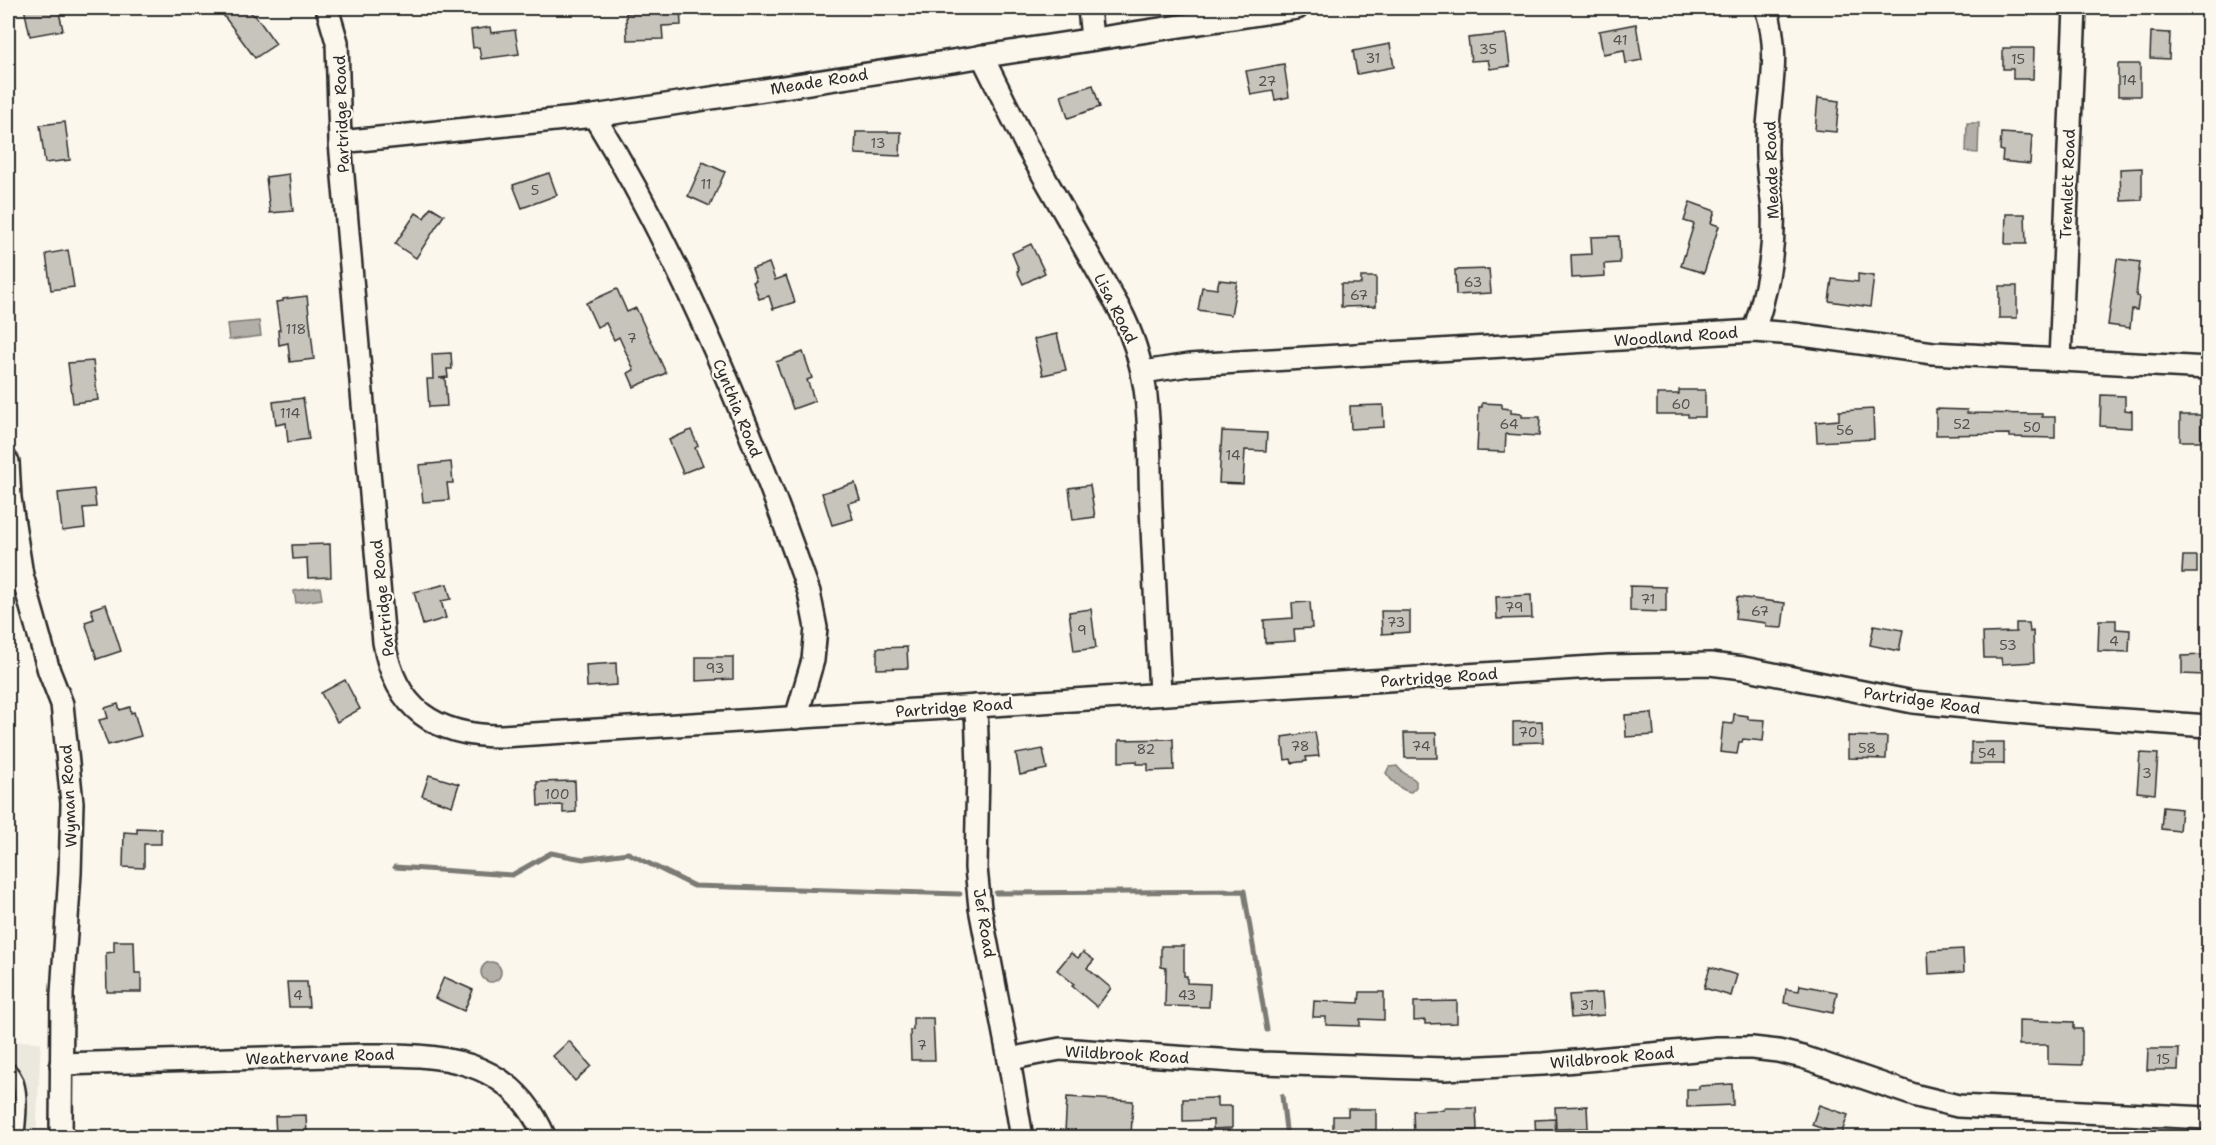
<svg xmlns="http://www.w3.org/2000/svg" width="2216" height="1145" viewBox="0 0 2216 1145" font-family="'Shantell Sans',sans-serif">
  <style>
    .built { fill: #ebe8de }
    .water { fill: #b1afa7; stroke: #7b7a75; stroke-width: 1.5 }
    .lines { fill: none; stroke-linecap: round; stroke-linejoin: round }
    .stream { stroke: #7b7a75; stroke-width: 5 }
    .building { fill: #c7c4bc; stroke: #2b2b2b; stroke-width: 1.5 }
    .service-casing { stroke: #2b2b2b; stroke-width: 15 }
    .minor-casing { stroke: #2b2b2b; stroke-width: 26 }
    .service { stroke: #fbf7ec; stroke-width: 10 }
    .minor { stroke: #fbf7ec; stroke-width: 21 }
    .labels { text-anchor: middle; stroke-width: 4.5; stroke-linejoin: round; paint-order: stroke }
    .number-label { font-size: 14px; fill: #52514f }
    .street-label { font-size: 16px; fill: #2b2b2b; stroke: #fbf7ec }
  </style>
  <rect width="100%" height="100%" fill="#fbf7ec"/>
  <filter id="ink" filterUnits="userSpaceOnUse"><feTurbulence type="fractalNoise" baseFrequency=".0167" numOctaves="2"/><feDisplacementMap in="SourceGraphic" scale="12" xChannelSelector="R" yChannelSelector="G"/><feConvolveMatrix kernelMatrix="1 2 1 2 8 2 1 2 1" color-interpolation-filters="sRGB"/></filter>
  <g filter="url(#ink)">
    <path class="built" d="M8 1041 41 1042 36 1137 8 1138Z"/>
    <g class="water">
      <path d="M1967 123H1979L1978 153 1966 152Z"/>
      <path d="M259 321 261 336 229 340 227 324Z"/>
      <path d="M320 587 322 599 296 603 294 591Z"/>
      <path d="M1397 766C1404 776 1409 774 1416 781V787L1411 792C1402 791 1391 781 1386 773L1389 767Z"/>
      <circle cx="491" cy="972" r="10"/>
    </g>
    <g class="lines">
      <g class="stream">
        <path d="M395 867 512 875 551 853 583 859 628 853 694 886 960 894"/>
        <path d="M996 893 1244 891 1267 1030"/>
        <path d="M1282 1096 1287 1138"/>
      </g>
    </g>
    <g class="building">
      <path d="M24 8H58L63 30 30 36Z"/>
      <path d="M218 8H247L254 16 255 15 276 44 255 58Z"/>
      <path d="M680 8 681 25 662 26 663 39 627 40 626 13H662V9Z"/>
      <path d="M1636 24 1642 60 1626 63 1624 50 1603 54 1599 31Z"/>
      <path d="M490 27 491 33 515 30 519 54 481 59 479 47 473 48 471 30Z"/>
      <path d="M2151 32 2170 33 2169 59 2150 58Z"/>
      <path d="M1506 34 1510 66 1490 69 1488 60 1471 61 1468 38Z"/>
      <path d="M1390 44 1394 67 1357 74 1353 51Z"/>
      <path d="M2003 48H2034L2033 79H2013V69H2003Z"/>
      <path d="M1284 64 1289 97 1275 100 1273 91 1251 95 1246 71Z"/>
      <rect x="2118" y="64" width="22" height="32"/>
      <path d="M1093 85 1100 107 1068 118 1061 95Z"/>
      <path d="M1818 98 1839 101 1836 132 1815 130Z"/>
      <path d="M65 122 70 160 45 163 40 125Z"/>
      <path d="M856 132H901L900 156 855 154Z"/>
      <path d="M2001 133 2032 135 2030 164 2002 161 2003 151 2000 150Z"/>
      <path d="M703 162 725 172 710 206 688 196Z"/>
      <path d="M2142 168V200L2121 201 2120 169Z"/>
      <path d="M549 173 557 195 522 208 513 185Z"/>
      <path d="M289 174 293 211 270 213 266 177Z"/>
      <path d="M1690 202 1715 211 1711 223 1719 226 1704 273 1681 266 1694 224 1684 221Z"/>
      <path d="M431 207 444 215 416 258 395 244 416 213 424 218Z"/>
      <path d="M2006 214H2025L2026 244H2005Z"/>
      <path d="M1619 236 1620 263 1604 264 1605 276 1572 278 1571 255 1592 254 1591 237Z"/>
      <path d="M1031 244 1045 273 1023 284 1017 271 1019 270 1012 253Z"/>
      <path d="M68 250 74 287 51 290 46 254Z"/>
      <path d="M2117 259 2140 262 2136 296 2139 297 2137 310 2132 309 2130 328 2108 325Z"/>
      <path d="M769 263 775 280 786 276 795 302 773 309 769 296 759 299 753 282 756 281 752 269Z"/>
      <path d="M1489 269 1491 293 1456 295 1455 270Z"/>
      <path d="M1858 274 1874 276 1870 307 1829 301 1832 279 1858 282Z"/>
      <path d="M1361 277H1376V306L1341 307V284H1361Z"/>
      <path d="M1219 280 1237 282 1231 315 1198 310 1202 287 1217 289Z"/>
      <rect x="1999" y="286" width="18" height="32"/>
      <path d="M617 289 627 312 636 308 666 373 634 387 628 373 634 370 619 337 614 340 606 323 597 327 586 303Z"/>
      <path d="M307 296 314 359 290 362 288 343 279 345 278 330H280L276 302 283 301V299Z"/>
      <path d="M1057 334 1066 370 1043 375 1034 339Z"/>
      <path d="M803 352 812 378 807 380 815 401 793 409 776 362Z"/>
      <path d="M451 353 452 369H447L448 377 439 378H445L447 406 429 407 427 379H433L432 354Z"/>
      <path d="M93 361 98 400 73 403 68 363Z"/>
      <path d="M1679 390H1705V417H1688V414H1657V394H1679Z"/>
      <path d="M2101 395 2125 396V410L2132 411V428L2100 426Z"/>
      <path d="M303 398 309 439 288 442 286 423 276 425 273 402Z"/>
      <path d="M1482 403 1502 404V408L1511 409V413L1522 414V417H1540L1539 436 1506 434 1505 452 1477 451 1479 407H1482Z"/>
      <path d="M1383 405 1384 427 1351 429 1350 406Z"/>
      <path d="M1873 409 1874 439 1817 442 1816 422 1839 420V411Z"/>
      <path d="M1936 409 1967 410V413L2042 414V417H2055V438L2009 437V434L1936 435Z"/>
      <rect x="2180" y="415" width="21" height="26"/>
      <path d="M691 430 698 446 695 448 703 465 683 473 669 440Z"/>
      <path d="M1222 431 1267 433 1266 451 1245 450 1243 484 1219 483Z"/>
      <path d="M451 462 453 483H447L449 500 423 502 419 465Z"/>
      <path d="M855 483 860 500 848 503 853 519 832 525 822 493Z"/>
      <path d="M1090 485 1095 517 1073 520 1069 488Z"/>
      <path d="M94 489 96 507 83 508 85 528 62 531 58 493Z"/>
      <path d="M330 544 331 577 308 578 307 558 293 559 292 545Z"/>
      <path d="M2183 556H2197V573H2182Z"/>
      <path d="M447 584 451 599 441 601 446 618 423 625 414 592Z"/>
      <path d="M1630 586 1666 587V612L1630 611Z"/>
      <path d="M1531 595 1532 618 1497 619 1496 597Z"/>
      <path d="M1737 597 1785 603 1782 628 1766 627V623L1735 619Z"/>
      <path d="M1310 602 1312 628 1294 629 1295 641 1265 643 1264 620 1293 618 1292 603Z"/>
      <path d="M106 604 121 651 97 659 85 622 94 619 91 609Z"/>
      <path d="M1091 609 1096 648 1074 651 1069 612Z"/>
      <path d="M1381 611H1410V632L1382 634Z"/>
      <path d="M2099 620H2116V629L2130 630 2129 652 2098 651Z"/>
      <path d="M2016 623H2029L2030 632 2033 631 2034 662 2002 664 2001 658H1984L1983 633 2016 632Z"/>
      <path d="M1874 625 1903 630 1899 651 1870 645Z"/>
      <path d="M907 647 908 668 877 669V648Z"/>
      <path d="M2204 655V675L2182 674V656Z"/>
      <path d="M696 657H733V679L696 681Z"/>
      <path d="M616 663 617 685 587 687 586 665Z"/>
      <path d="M345 680 360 709 337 722 321 693Z"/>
      <path d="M118 704 120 710 130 707 131 713 134 712 141 736 108 745 99 720 108 718 105 708Z"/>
      <path d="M1652 713 1654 735 1626 737 1625 715Z"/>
      <path d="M1734 714 1748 716V719L1765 720 1763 741 1743 739 1742 742H1739L1737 754 1720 752 1723 723 1733 724Z"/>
      <path d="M1542 721 1543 742 1513 743V722Z"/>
      <path d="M1315 732 1319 756 1306 757 1307 761 1292 763 1291 759 1285 760 1282 737Z"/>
      <path d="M1404 733H1436L1437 758H1405Z"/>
      <path d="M1848 736 1887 737 1886 759 1848 758Z"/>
      <path d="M1173 739 1174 770 1148 771V764H1137V761L1119 762V740Z"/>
      <rect x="1971" y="742" width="33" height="22"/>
      <path d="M1043 749 1047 769 1020 775 1016 754Z"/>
      <path d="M2140 753 2158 754 2155 794 2137 792Z"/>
      <path d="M429 775 459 784 452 806 422 796Z"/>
      <path d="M575 781 576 812 563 813V805L538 806 537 782Z"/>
      <path d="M2163 807 2181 809 2179 831 2161 829Z"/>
      <path d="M137 828 161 829V844H144V868L123 867 124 832 137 833Z"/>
      <path d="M114 941H134L135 973H141V992H107L106 953 114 952Z"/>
      <path d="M1161 946H1184V976H1187V983L1210 984 1209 1007 1165 1006 1166 968 1161 967Z"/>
      <path d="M1963 949 1964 972 1929 974 1928 951Z"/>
      <path d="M1083 952 1094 960 1087 968 1111 988 1097 1007 1072 986 1074 984 1057 970 1071 953 1078 958Z"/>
      <path d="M1710 967 1737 975 1731 996 1704 988Z"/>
      <path d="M444 977 473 990 464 1011 435 998Z"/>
      <path d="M287 982H307L309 1007H289Z"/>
      <path d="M1800 985 1837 992 1833 1013 1784 1003 1786 989 1799 991Z"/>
      <path d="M1360 992H1384V1020L1360 1019V1026L1326 1025V1017H1313L1314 1001 1359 1003Z"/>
      <path d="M1602 993 1604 1015 1571 1018 1569 995Z"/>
      <path d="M1457 1001V1023L1425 1024V1020L1414 1021V1002Z"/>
      <path d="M913 1018H933L935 1060H911L910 1030H913Z"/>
      <path d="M2019 1020 2074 1022V1029H2082V1065L2048 1064V1045H2019Z"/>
      <path d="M569 1041 591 1066 575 1081 553 1056Z"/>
      <path d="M2148 1049H2179L2178 1070H2147Z"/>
      <path d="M1732 1084 1733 1105 1687 1107V1089H1699V1086Z"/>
      <path d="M1067 1097 1133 1101 1131 1136 1065 1132Z"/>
      <path d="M1217 1098V1106H1232V1128L1213 1129V1120L1183 1121V1099Z"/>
      <path d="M1819 1105 1848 1115 1841 1135 1812 1125Z"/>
      <path d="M1587 1106 1588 1128 1556 1129 1555 1107Z"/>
      <path d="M1444 1108H1476L1477 1130 1435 1131V1136L1414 1137 1413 1111 1444 1110Z"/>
      <path d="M1348 1109H1376V1130H1333V1116H1348Z"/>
      <path d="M306 1115 307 1136 276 1137 275 1116Z"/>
      <path d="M1555 1119 1556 1137H1536L1535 1120Z"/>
    </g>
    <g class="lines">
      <g class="service-casing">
        <path id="service" d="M8 1068C26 1080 20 1119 18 1138"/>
      </g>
      <g class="minor-casing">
        <g id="minor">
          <path d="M327 8 337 42 340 142 384 642C395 709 435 736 502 736L1609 666 1710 664 1743 668 1913 702 2040 714 2208 726"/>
          <path d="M1089 8 1092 39"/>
          <path d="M982 56 1026 145 1120 310C1154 375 1148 436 1151 507 1154 569 1157 632 1160 694"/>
          <path d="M594 116C685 265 751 428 809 592L816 628 813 660 796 718"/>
          <path d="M340 142 594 116 1297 8"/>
          <path d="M1754 331C1767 291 1775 251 1773 209 1771 187 1766 166 1767 144 1768 96 1782 56 1766 8"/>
          <path d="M2060 360 2075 8"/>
          <path d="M1143 372 1189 365 1754 331 1795 334 1933 353 2208 368"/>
          <path d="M8 462 10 498 22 575 49 671 62 704 72 803 70 873 62 994 61 1138"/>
          <path d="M976 706 978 769 976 868 980 908 1009 1060 1022 1138"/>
          <path d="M1009 1060 1024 1056 1060 1049 1262 1063 1444 1069 1543 1064 1717 1048H1752L1778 1051 1803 1057 1917 1096 1958 1106 2208 1118"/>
          <path d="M61 1064 365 1055C440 1054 512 1057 545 1138"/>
        </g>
      </g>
      <use href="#service" class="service"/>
      <use href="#minor" class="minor"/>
    </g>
  </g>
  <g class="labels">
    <g class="number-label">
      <text x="1620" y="45">41</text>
      <text x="1488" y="54">35</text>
      <text x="1373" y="63">31</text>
      <text x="2018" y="64">15</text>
      <text x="2129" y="85">14</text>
      <text x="1267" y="86">27</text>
      <text x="878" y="148">13</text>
      <text x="706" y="189">11</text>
      <text x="535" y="195">5</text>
      <text x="1473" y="287">63</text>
      <text x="1359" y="300">67</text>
      <text x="296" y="334">118</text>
      <text x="632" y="343">7</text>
      <text x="1681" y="409">60</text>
      <text x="290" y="418">114</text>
      <text x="1509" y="429">64</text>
      <text x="1962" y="429">52</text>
      <text x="2032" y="432">50</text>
      <text x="1845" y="435">56</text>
      <text x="1233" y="460">14</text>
      <text x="1648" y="604">71</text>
      <text x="1514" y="612">79</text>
      <text x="1760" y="616">67</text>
      <text x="1396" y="627">73</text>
      <text x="1082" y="635">9</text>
      <text x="2114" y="646">4</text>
      <text x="2008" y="650">53</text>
      <text x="715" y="673">93</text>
      <text x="1528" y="737">70</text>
      <text x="1300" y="751">78</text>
      <text x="1421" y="751">74</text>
      <text x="1867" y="753">58</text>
      <text x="1146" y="754">82</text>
      <text x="1987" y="758">54</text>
      <text x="2147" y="778">3</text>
      <text x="557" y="799">100</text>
      <text x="298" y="1000">4</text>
      <text x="1187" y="1000">43</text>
      <text x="1587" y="1010">31</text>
      <text x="922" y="1050">7</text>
      <text x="2163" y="1064">15</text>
    </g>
    <g class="street-label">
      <text transform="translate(819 81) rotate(-9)" y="6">Meade Road</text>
      <text transform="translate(341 114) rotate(-92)" y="6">Partridge Road</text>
      <text transform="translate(1771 170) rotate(-92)" y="6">Meade Road</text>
      <text transform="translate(2067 184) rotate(-88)" y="6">Tremlett Road</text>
      <text transform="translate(1116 308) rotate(63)" y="6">Lisa Road</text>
      <text transform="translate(1676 336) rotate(-4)" y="6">Woodland Road</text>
      <text transform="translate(738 408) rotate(68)" y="6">Cynthia Road</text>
      <text transform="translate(382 598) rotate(-96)" y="6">Partridge Road</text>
      <text transform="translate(1439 677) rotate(-4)" y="6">Partridge Road</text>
      <text transform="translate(1922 700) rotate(8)" y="6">Partridge Road</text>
      <text transform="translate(954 707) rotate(-4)" y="6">Partridge Road</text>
      <text transform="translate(68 796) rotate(-93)" y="6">Wyman Road</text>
      <text transform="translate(985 923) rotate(81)" y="6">Jef Road</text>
      <text transform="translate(1127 1054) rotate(3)" y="6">Wildbrook Road</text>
      <text transform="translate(320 1056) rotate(-2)" y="6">Weathervane Road</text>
      <text transform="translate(1612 1057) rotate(-5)" y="6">Wildbrook Road</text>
    </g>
  </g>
  <rect width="2216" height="1145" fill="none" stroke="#fbf7ec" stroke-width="30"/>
  <rect x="15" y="15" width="2186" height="1115" fill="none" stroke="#2b2b2b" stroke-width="2" filter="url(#ink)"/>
</svg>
